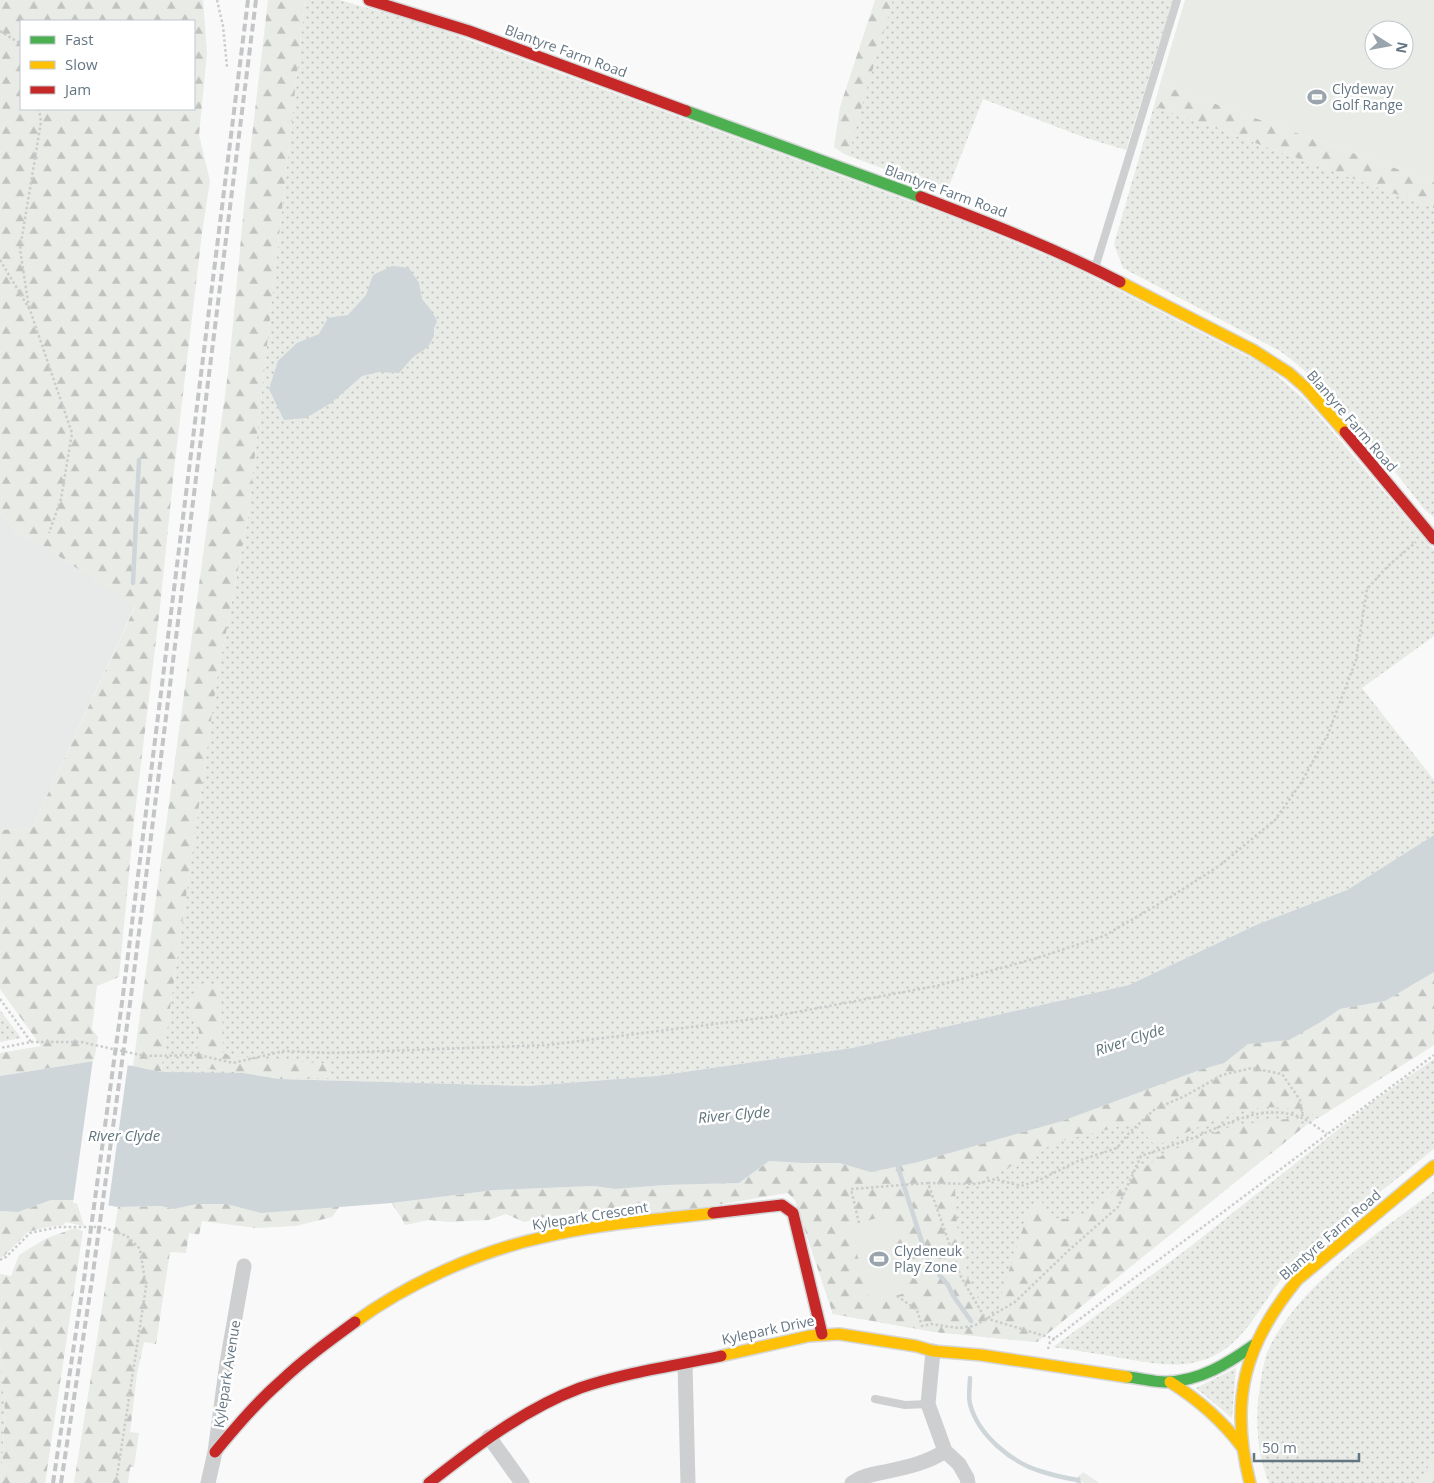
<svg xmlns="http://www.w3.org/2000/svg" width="1434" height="1483" viewBox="0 0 1434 1483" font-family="'Open Sans',sans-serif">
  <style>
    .built { fill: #e8e9e9 }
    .green { fill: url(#green-dots) }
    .forest { fill: url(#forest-firs); fill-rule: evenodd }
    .pitch { fill: #e8ebe6; fill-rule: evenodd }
    .water { fill: #ced6d9 }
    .pier { fill: #f9f9f9 }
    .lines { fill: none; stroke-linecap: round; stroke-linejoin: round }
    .stream { stroke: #ced6d9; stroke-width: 4.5 }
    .fast-casing { stroke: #d5d6d7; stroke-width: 14 }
    .slow-casing { stroke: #d5d6d7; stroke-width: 14 }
    .jam-casing { stroke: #d5d6d7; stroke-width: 14 }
    .path { stroke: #cbcccd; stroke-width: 2.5; stroke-dasharray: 2.5 2.5; stroke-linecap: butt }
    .lane { stroke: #cecfd0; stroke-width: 8 }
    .street { stroke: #cecfd0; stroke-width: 15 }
    .fast { stroke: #4caf50; stroke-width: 11 }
    .slow { stroke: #ffc107; stroke-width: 11 }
    .jam { stroke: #c62828; stroke-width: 11 }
    .rail { stroke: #c3c5c6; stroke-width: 4; stroke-dasharray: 8 4; stroke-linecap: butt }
    .labels { text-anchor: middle; stroke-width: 5; stroke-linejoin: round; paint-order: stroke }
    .street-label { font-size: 14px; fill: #657683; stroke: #fff }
    .poi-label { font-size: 14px; fill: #657683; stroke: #fff; text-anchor: start }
    .water-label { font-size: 15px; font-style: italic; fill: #60757c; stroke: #fff }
  </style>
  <defs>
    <pattern id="green-dots" width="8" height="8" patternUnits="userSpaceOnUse" patternTransform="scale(1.25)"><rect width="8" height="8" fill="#e8ebe6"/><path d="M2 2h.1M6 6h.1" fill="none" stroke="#c0c3c0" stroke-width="1.8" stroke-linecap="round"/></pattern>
    <pattern id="forest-firs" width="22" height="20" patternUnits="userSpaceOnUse" patternTransform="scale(1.25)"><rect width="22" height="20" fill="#e8ebe6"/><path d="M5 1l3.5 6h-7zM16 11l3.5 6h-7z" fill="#c0c3c0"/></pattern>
  </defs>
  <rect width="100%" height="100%" fill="#f9f9f9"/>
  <path class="built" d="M0 513 19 535 39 543 135 606 32 828 0 830Z"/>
  <g class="green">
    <path d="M305 0H339L425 24 964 221 1071 266 1266 366 1306 401 1434 550V636L1362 688 1434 780V835L1347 890 1256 925 1129 985 852 1048 656 1076 528 1086 278 1079 161 1072 217 679 248 518Z"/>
    <path d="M888 0H1173L1126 150 1086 138 983 99 949 186 940 184 930 186 844 154Z"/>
    <path d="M1154 106 1434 208V517L1425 510C1381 455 1338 393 1280 351L1123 268 1114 244Z"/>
    <path d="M1434 972V1045L1305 1126 1037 1342 935 1332 833 1314 795 1200 788 1193 1385 1001Z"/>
    <path d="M0 1010 21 1038 0 1042Z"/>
    <path d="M1434 1059V1149C1387 1187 1338 1224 1294 1265 1260 1298 1248 1350 1196 1362 1171 1368 1146 1362 1121 1358 1098 1354 1076 1350 1053 1347L1186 1250 1379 1097Z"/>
    <path d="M1434 1191V1458L1419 1483H1269C1258 1455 1256 1431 1258 1401 1260 1386 1263 1361 1269 1348 1301 1283 1377 1234 1434 1191Z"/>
    <path d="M0 1344 5 1413 1 1483H0Z"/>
    <path d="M1236 1368 1232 1418 1196 1388Z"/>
  </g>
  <g class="forest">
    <path d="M0 0H203L207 53 199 135 210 181 202 233 174 470 160 607 134 821 119 977 97 986 92 1029 98 1037 94 1061 0 1076V1053L41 1046 0 989V830L32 828 135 607 39 543 19 535 0 513ZM21 21H194V109H21Z"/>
    <path d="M268 0H305L248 518 217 679 161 1072 133 1066 229 366 245 196Z"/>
    <path d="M875 0H893L863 102 850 151 844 154 834 147 840 107Z"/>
    <path d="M1160 84 1434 182V208L1154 106Z"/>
    <path d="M1434 972V1045L1320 1117C1251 1091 1216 1122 1155 1146L1140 1128 1131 1125 1117 1127 1054 1143 1029 1159 955 1190 957 1226 966 1274 985 1312 1000 1316 1002 1292 1029 1210 1040 1199 1052 1218 1068 1219 1088 1212 1140 1170 1166 1153 1226 1128 1269 1120 1290 1119 1305 1126 1037 1342 935 1332 833 1314 795 1200 788 1193 662 1214 596 1211 545 1217 524 1222 506 1214 488 1220 449 1222 429 1220 405 1225C402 1217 396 1211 392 1203L495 1190 594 1186 615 1189 666 1185 739 1183 769 1161 802 1163H839L871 1172 918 1162 1062 1121 1202 1069 1224 1063 1248 1044 1289 1040 1324 1020 1340 1009 1385 1001Z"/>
    <path d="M219 985 224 1038 221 1051 230 1056 331 1064V1078L278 1079 243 1073 201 1068 196 1062 199 1031 189 1008 197 986Z"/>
    <path d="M51 1200H76L84 1226 65 1222 64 1225 47 1227 28 1232 4 1256 0 1258V1211L18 1212Z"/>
    <path d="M197 1204H226L261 1213 340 1206 332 1217 296 1226 256 1228 202 1221 199 1235 189 1233 186 1253 170 1252 156 1344 144 1342 137 1374 130 1432 139 1433 134 1467H130L128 1483H74L118 1207 160 1206 174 1209Z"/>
    <path d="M75 1228 83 1231 45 1483H1L5 1414 0 1344V1274L11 1276 19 1255 45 1239Z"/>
    <path d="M1434 1458V1483H1419Z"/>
    <path d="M1083 1472 1098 1482V1483H1084L1078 1477Z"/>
  </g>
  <g class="pitch">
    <path d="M1185 0H1434V182L1160 84ZM1374 30H1404V60H1374Z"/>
    <path d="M887 1215 909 1292 871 1303 849 1226Z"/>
  </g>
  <g class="water">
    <path d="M392 266 409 268 419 283 422 299 431 310 437 321 434 328V336L428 347 413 357 399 373 379 372 362 376 331 403 306 418 284 420 269 389 278 361 297 343 319 334 328 318 348 315 366 295 373 275Z"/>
    <path d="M1434 835V972L1385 1001 1340 1009 1324 1020 1289 1040 1248 1044 1224 1063 1202 1069 1062 1121 918 1162 871 1172 839 1163H802L769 1161 739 1183 666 1185 615 1189 594 1186 495 1190 392 1203 261 1213 226 1204H197L174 1209 160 1206 118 1207 76 1200H51L18 1212 0 1211V1076L94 1061 133 1066 161 1072 243 1073 278 1079 528 1086 656 1076 852 1048 1129 985 1256 925 1347 890Z"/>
  </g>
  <path class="pier" d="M93 1059 128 1063 108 1208 73 1203Z"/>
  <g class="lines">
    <g class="stream">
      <path d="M133 583 139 460"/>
      <path d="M896 1161 928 1261 948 1285 954 1297 971 1321"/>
      <path d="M970 1378C970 1386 968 1396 970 1404 978 1435 1011 1462 1040 1471 1052 1475 1065 1478 1078 1480L1079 1483"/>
    </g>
    <g class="fast-casing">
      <g id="fast">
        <path d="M686 111 921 197"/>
        <path d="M1127 1377C1140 1378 1153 1382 1166 1382 1200 1381 1227 1364 1254 1345"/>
      </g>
    </g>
    <g class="slow-casing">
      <g id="slow">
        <path d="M1120 282 1253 350 1289 373 1306 388 1345 432"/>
        <path d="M355 1322C407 1284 477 1252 540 1238 596 1224 655 1220 713 1213"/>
        <path d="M721 1356 809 1336 839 1334 916 1346 933 1351 981 1355 1127 1377"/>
        <path d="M1170 1382C1199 1400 1222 1420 1242 1447"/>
        <path d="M1250 1483C1229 1401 1244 1345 1297 1280L1434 1166"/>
      </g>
    </g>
    <g class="jam-casing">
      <g id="jam">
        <path d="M369 0 469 31 686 111"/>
        <path d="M921 197C989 223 1056 249 1120 282"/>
        <path d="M1345 432 1434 539"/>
        <path d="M713 1213 782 1205 793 1213 822 1334"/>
        <path d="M215 1452C236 1427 256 1403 280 1382 303 1360 329 1341 355 1322"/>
        <path d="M429 1483C475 1447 524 1409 580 1388 626 1372 675 1366 721 1356"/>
      </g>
    </g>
    <g class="path">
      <path d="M217 0 223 26 227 67"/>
      <path d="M0 31 21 44"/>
      <path d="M0 260 30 310 72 433 61 499 49 533"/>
      <path d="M29 308 20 249 41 122 39 109"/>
      <path d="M0 999 31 1042 0 1048"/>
      <path d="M31 1042H81L145 1056 199 1055 233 1063 284 1051 331 1053 548 1045 770 1017 936 986 1037 958 1104 936 1169 898 1219 866 1275 820 1301 783 1328 734 1356 660 1367 589 1388 566 1416 542"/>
      <path d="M928 1183 976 1184 995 1179 1021 1186 1037 1181 1078 1161 1117 1148 1129 1133 1155 1109 1185 1096 1222 1075 1252 1068 1282 1074 1300 1100 1303 1119"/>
      <path d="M859 1223 851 1189 928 1183 961 1277 985 1318 1055 1339"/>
      <path d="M0 1260 6 1257 30 1233 58 1227H102L127 1236 140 1249 146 1287 116 1483"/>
      <path d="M897 1296 917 1310 922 1326 931 1324 958 1328 974 1326 1015 1302 1068 1251 1118 1207 1141 1156C1159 1150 1176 1144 1193 1138 1226 1125 1259 1104 1297 1116 1307 1119 1318 1128 1327 1134"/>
      <path d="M1048 1349 1050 1342 1110 1296 1434 1055"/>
    </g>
    <g class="lane">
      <path d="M1095 268 1177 0"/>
      <path d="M875 1399 905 1405 928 1404"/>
    </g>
    <g class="street">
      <path d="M933 1351 928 1404 945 1451 959 1464 967 1478 968 1483"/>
      <path d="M685 1364 688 1483"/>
      <path d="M489 1437 522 1483"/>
      <path d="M208 1483 215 1452 227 1363 244 1266"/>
      <path d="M852 1483C863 1475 876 1474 889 1471 908 1467 929 1462 945 1451"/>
    </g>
    <use href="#fast" class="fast"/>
    <use href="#slow" class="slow"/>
    <use href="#jam" class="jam"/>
    <g class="rail">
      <path d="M53 1483 84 1279 123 995 248 0"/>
      <path d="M61 1483 92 1280 131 996 256 0"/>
    </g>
  </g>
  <defs>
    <g id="stadium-bare" transform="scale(1.5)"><path d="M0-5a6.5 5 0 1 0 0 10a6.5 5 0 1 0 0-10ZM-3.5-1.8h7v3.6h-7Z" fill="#99a4ac" stroke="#fff" stroke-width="2.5" paint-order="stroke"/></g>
  </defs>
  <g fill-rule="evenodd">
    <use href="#stadium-bare" x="1317" y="97"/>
    <use href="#stadium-bare" x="879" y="1259"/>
  </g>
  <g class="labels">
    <g class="street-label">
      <text transform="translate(566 51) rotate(20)" y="5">Blantyre Farm Road</text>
      <text transform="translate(946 191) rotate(20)" y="5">Blantyre Farm Road</text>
      <text transform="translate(1352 421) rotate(49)" y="5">Blantyre Farm Road</text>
      <text transform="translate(590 1216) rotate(-9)" y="5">Kylepark Crescent</text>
      <text transform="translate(1330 1235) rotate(-41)" y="5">Blantyre Farm Road</text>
      <text transform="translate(768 1330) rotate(-12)" y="5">Kylepark Drive</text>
      <text transform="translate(227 1374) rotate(-81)" y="5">Kylepark Avenue</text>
    </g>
    <g class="poi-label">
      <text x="1332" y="94">Clydeway<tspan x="1332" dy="16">Golf Range</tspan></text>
      <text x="894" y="1256">Clydeneuk<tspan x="894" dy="16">Play Zone</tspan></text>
    </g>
    <g class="water-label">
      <text transform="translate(1130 1040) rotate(-18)" y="5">River Clyde</text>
      <text transform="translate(734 1115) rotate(-5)" y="5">River Clyde</text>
      <text x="124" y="1141">River Clyde</text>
    </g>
  </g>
  <rect x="20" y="20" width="175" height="90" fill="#ffffff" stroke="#c1c8cd"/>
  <rect x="30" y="36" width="25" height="8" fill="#4caf50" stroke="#c1c8cd"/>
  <text x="65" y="45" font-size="15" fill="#657683">Fast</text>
  <rect x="30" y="61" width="25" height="8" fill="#ffc107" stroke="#c1c8cd"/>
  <text x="65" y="70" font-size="15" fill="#657683">Slow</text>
  <rect x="30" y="86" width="25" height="8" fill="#c62828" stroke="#c1c8cd"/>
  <text x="65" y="95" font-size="15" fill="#657683">Jam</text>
  <g transform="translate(1389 45) rotate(101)"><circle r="24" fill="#ffffff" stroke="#c1c8cd"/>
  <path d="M0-4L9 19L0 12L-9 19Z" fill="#99a4ac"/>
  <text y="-8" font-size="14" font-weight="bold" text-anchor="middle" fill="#657683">N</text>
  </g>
  <path d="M1254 1453v8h105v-8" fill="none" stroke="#657683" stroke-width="2.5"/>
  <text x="1262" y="1453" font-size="15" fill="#657683" stroke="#ffffff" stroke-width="4" paint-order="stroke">50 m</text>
</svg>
